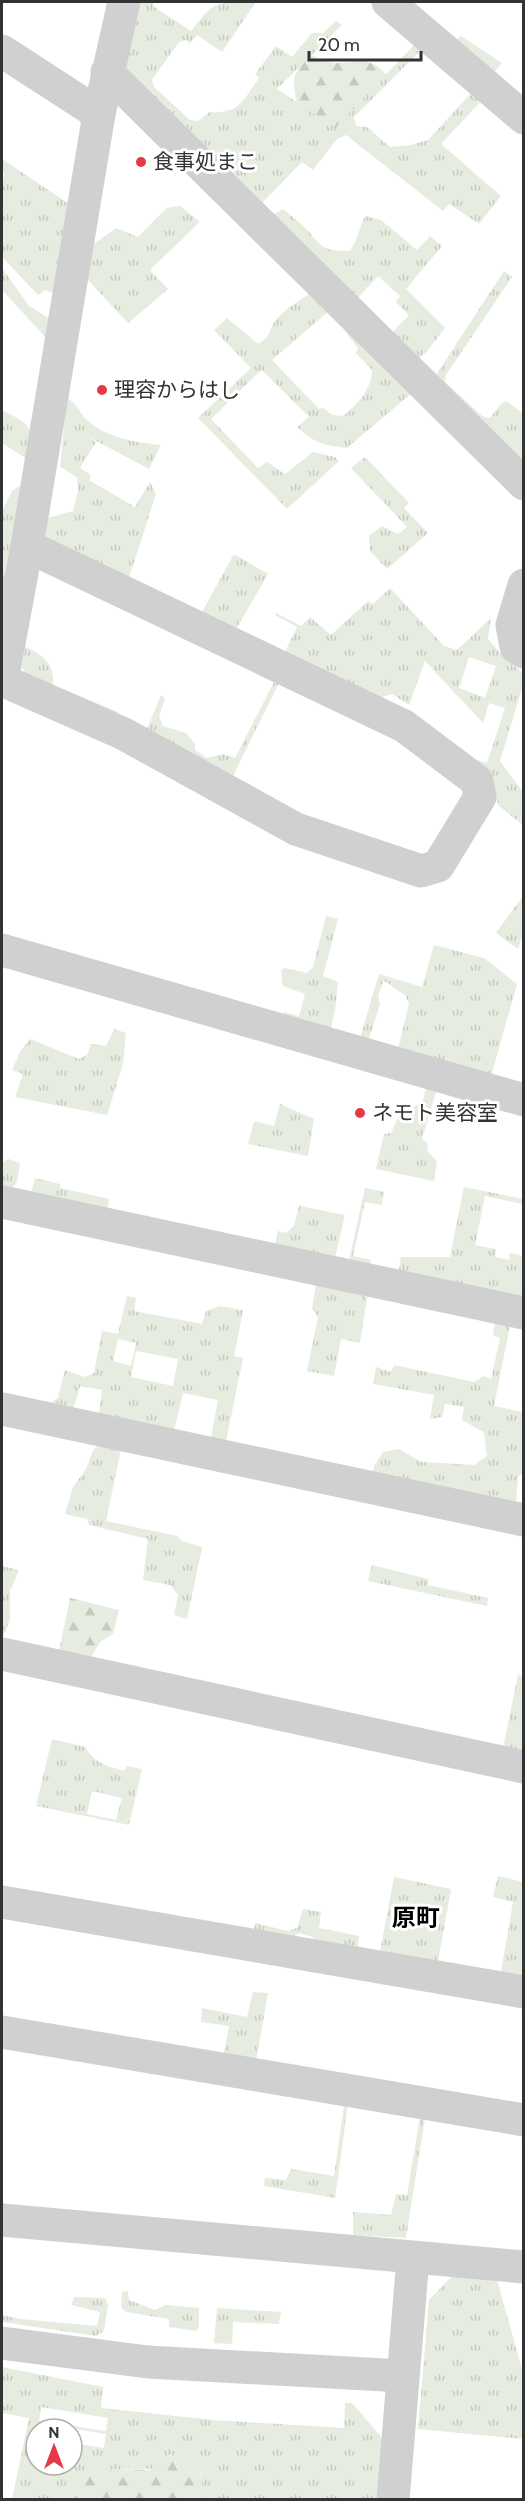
<svg xmlns="http://www.w3.org/2000/svg" width="525" height="2501" viewBox="0 0 525 2501" font-family="Cabin,'Noto Sans JP',sans-serif">
  <style>
    .grass { fill: url(#grass-tufts); fill-rule: evenodd }
    .forest { fill: url(#forest-firs) }
    .lines { fill: none; stroke-linecap: round; stroke-linejoin: round }
    .minor { stroke: #d0d0d0; stroke-width: 33 }
    .poi-dot { fill: #e63946; stroke: #fff; stroke-width: 2 }
    .labels { text-anchor: middle; stroke-width: 6; stroke-linejoin: round; paint-order: stroke }
    .poi-label { font-size: 21px; fill: #333; stroke: #fff; text-anchor: start }
    .quarter-label { font-size: 24px; font-weight: bold; fill: #000; stroke: #fff }
  </style>
  <defs>
    <pattern id="grass-tufts" width="24" height="20" patternUnits="userSpaceOnUse" patternTransform="scale(1.5)"><rect width="24" height="20" fill="#e6ecdf"/><path d="M3 7l-1-3M5 7V3M7 7l1-3M15 17l-1-3M17 17v-4M19 17l1-3" fill="none" stroke="#c6cbc0"/></pattern>
    <pattern id="forest-firs" width="22" height="20" patternUnits="userSpaceOnUse" patternTransform="scale(1.5)"><rect width="22" height="20" fill="#e6ecdf"/><path d="M5 1l3.5 6h-7zM16 11l3.5 6h-7z" fill="#c6cbc0"/></pattern>
  </defs>
  <rect width="100%" height="100%" fill="#fff"/>
  <g class="grass">
    <path d="M141 2H154L153 6 191 31C215 0 215 2 256 2L222 52 197 35 190 43 186 40 179 42 152 80 154 87 190 120 198 121 210 112C240 114 243 100 259 78L255 74 276 46 292 57 312 33H323L336 21 342 25 277 89 335 127 418 41 424 47 354 117 356 126 367 127 390 147 411 145 428 140 474 90 484 98 441 144 501 196 479 224 449 204 443 211 346 135 337 139 313 170 302 162 260 205 125 70Z"/>
    <path d="M461 36 502 63 491 76 454 42Z"/>
    <path d="M2 159 72 206 54 293 45 290 38 295 2 257V181L5 174 2 172Z"/>
    <path d="M180 206 200 222 150 270 168 289 128 323 87 279 91 246 116 228 138 237 167 208Z"/>
    <path d="M283 209C291 216 301 223 309 232 323 249 326 251 350 251 358 239 359 228 365 216L381 220 417 250 430 236 442 246 406 289 445 328 429 349 416 361 390 335 409 315 396 302 400 296 378 276 356 300 271 216Z"/>
    <path d="M2 268 29 306 53 321 49 341 2 290Z"/>
    <path d="M504 271 512 277 446 375 445 382 482 416 490 418 500 405 506 401 523 413V465L434 378Z"/>
    <path d="M311 293 330 310 272 360 319 409 323 408 332 415 343 416C357 405 372 389 372 370L356 353 358 348 344 330 349 325 413 392 347 448C325 446 313 442 297 427L309 417 262 370 257 374 211 419 258 468 267 462 285 474 313 452 335 457 339 461 287 509 198 418 251 368 214 330 227 318 258 344C272 336 268 332 275 321 284 309 299 301 311 293Z"/>
    <path d="M67 398C78 405 81 415 89 422 108 438 138 443 161 445L149 469 85 435 96 442 80 468 91 475 89 480 135 507 150 482 156 494 127 584 54 548 46 536 48 518 73 511 78 491 77 477 60 467Z"/>
    <path d="M2 410C34 427 32 424 27 459L2 443Z"/>
    <path d="M365 457 409 503 404 508 428 533 387 569 370 551 369 536 382 526 398 534 407 527 351 468Z"/>
    <path d="M19 486 21 489 2 603V511L12 491Z"/>
    <path d="M234 554 268 574 235 631 202 612Z"/>
    <path d="M390 588 444 646 457 650 491 618 488 639 502 655 523 673V685L500 761 523 792V825L499 806 487 779 472 759 487 763 505 708 489 703 483 723 425 661 409 705 392 694 376 699 284 654 297 627 275 615 276 613 301 626 310 617 331 635 368 601 373 604ZM469 657 496 666 485 698 459 688Z"/>
    <path d="M25 647C43 654 55 665 53 685L118 712 116 716 29 680 22 667Z"/>
    <path d="M275 680 280 681 231 780 147 729 161 695 165 699 159 716 163 726 186 733 195 744V750L207 758 223 754 235 758Z"/>
    <path d="M523 896V934L518 949 496 933Z"/>
    <path d="M326 916 338 919 323 976 338 982 335 1011 329 1034 280 1020 284 1012 299 1016 305 994 283 986 281 971 284 968 307 973 313 967Z"/>
    <path d="M434 945 484 958 517 984 490 1080 397 1053 409 1004 405 995C396 991 392 984 383 981L378 996 380 1004 367 1045 359 1042 379 974 422 987Z"/>
    <path d="M114 1029 126 1033 123 1064 107 1115 15 1097 23 1074 12 1070 21 1050 30 1039 79 1059 87 1055 91 1044 106 1046Z"/>
    <path d="M427 1085 437 1088 422 1139 428 1144 427 1151 437 1161 434 1181 376 1169 384 1134 391 1133 402 1109 422 1104Z"/>
    <path d="M280 1104 314 1119 308 1156 248 1144 254 1121 274 1126Z"/>
    <path d="M8 1159 20 1163 17 1182 9 1192 2 1190V1162Z"/>
    <path d="M35 1178 60 1184V1188L109 1199 107 1213 30 1196Z"/>
    <path d="M464 1187 523 1199V1204L485 1196 475 1245 496 1249 495 1257 509 1260 510 1253 523 1256V1303L398 1276 401 1257H450Z"/>
    <path d="M365 1188 384 1192 382 1205 365 1202 353 1256 371 1260 370 1270 348 1265Z"/>
    <path d="M299 1206 345 1215 334 1262 274 1249 278 1231 286 1233 294 1226Z"/>
    <path d="M316 1285 361 1294 367 1298 360 1343 341 1339 334 1376 307 1371 318 1317 312 1308Z"/>
    <path d="M127 1296 136 1298 134 1311 202 1324 206 1311 220 1306 243 1310 234 1356 243 1358 225 1446 210 1443 218 1400 183 1393 173 1435 98 1420 102 1390 80 1386 72 1414 50 1403 58 1398 65 1370 85 1377 94 1373 102 1331 118 1334ZM118 1339 136 1343 131 1366 113 1361ZM136 1351 178 1359 173 1386 131 1377Z"/>
    <path d="M496 1317 511 1320 494 1406 523 1412V1473L518 1477 516 1502 372 1477 374 1466 383 1452 398 1449 422 1462 474 1465 487 1456 484 1432 462 1420 464 1407 445 1404 442 1417 430 1419 434 1395 373 1384 376 1367 391 1372 394 1365 474 1382 484 1376 491 1379 500 1338 493 1335Z"/>
    <path d="M104 1441 122 1444 106 1521 177 1536 182 1541 202 1547 187 1619 174 1615 178 1595 170 1585 143 1580 148 1539 89 1525 87 1519 65 1514 73 1487 86 1469 93 1450Z"/>
    <path d="M372 1565 428 1579V1585L488 1598 487 1606 368 1581Z"/>
    <path d="M2 1566 19 1570 10 1591V1620L2 1639Z"/>
    <path d="M518 1675 523 1676V1757L502 1753Z"/>
    <path d="M52 1739 85 1747C94 1763 107 1766 124 1771L127 1766 142 1769 129 1825 36 1806ZM92 1791 122 1798 116 1820 87 1814Z"/>
    <path d="M498 1876 523 1882V1982L500 1978 513 1902 493 1897Z"/>
    <path d="M394 1877 451 1889 437 1967 379 1957Z"/>
    <path d="M303 1909 321 1912 319 1928 359 1936 357 1953 312 1945 313 1937 299 1933 288 1941 253 1935 255 1923 288 1931 297 1928Z"/>
    <path d="M253 1992 268 1993 256 2061 223 2057 229 2026 201 2022 202 2008 247 2017Z"/>
    <path d="M348 2104 335 2198 264 2186 265 2178 286 2180 291 2169 334 2176 344 2106Z"/>
    <path d="M420 2117 425 2118 406 2238 353 2235V2212L391 2215 396 2194 407 2195Z"/>
    <path d="M453 2275 497 2280 523 2373V2439L418 2429 429 2300Z"/>
    <path d="M128 2291 129 2300 155 2310 165 2305 199 2308V2326L196 2331 169 2327V2319L126 2312 121 2307 122 2292Z"/>
    <path d="M74 2297 105 2298 108 2305 104 2331 96 2336 2 2322V2315L21 2319 97 2326 100 2312 71 2305Z"/>
    <path d="M217 2308 281 2312 279 2324 233 2322 232 2344 214 2343Z"/>
    <path d="M2 2367 103 2387 101 2408 213 2420 344 2428 345 2403H352L383 2439 377 2499H203L200 2469H115L88 2475 75 2499H12L29 2418 2 2413ZM41 2407 108 2418 106 2431 39 2421ZM39 2423 106 2434 104 2448 72 2443V2465H36V2429Z"/>
  </g>
  <g class="forest">
    <path d="M311 55C318 58 327 63 334 63 355 64 372 55 386 75L335 128 297 103C291 77 293 73 311 55Z"/>
    <path d="M70 1598 119 1610 113 1634 100 1642 90 1659 59 1651Z"/>
    <path d="M170 2454 200 2469 203 2499H75L88 2475 115 2469 149 2470Z"/>
  </g>
  <g class="lines">
    <g class="minor">
      <path d="M388 2 524 118"/>
      <path d="M2 51 99 114"/>
      <path d="M107 72 524 484"/>
      <path d="M524 585 512 625 516 647 524 652"/>
      <path d="M2 680 124 734 296 829 421 871 438 866 480 797 477 781 404 726 27 546"/>
      <path d="M2 681 27 546 99 114 124 2"/>
      <path d="M2 950 524 1100"/>
      <path d="M2 1202 524 1313"/>
      <path d="M2 1409 524 1520"/>
      <path d="M2 1654 524 1767"/>
      <path d="M2 1902 524 1992"/>
      <path d="M2 2032 524 2120"/>
      <path d="M2 2220 524 2267"/>
      <path d="M2 2343 148 2362 402 2376"/>
      <path d="M393 2500 413 2258"/>
    </g>
  </g>
  <g class="poi-dot">
    <circle cx="141" cy="162" r="6"/>
    <circle cx="102" cy="390" r="6"/>
    <circle cx="360" cy="1113" r="6"/>
  </g>
  <g class="labels">
    <g class="poi-label">
      <text x="153" y="169">食事処まこ</text>
      <text x="114" y="397">理容からはし</text>
      <text x="372" y="1120">ネモト美容室</text>
    </g>
    <g class="quarter-label">
      <text x="416" y="1926">原町</text>
    </g>
  </g>
  <rect width="525" height="2501" fill="none" stroke="#333333" stroke-width="6"/>
  <g transform="translate(54 2447)"><circle r="28" fill="#ffffff" stroke="#adadad" stroke-width="1.5"/>
  <path d="M0-4.5L10 22L0 15L-10 22Z" fill="#e63946"/>
  <text y="-9" font-size="16" font-weight="bold" text-anchor="middle" fill="#333333">N</text>
  </g>
  <path d="M309 51v9h112v-9" fill="none" stroke="#333333" stroke-width="3"/>
  <text x="318" y="51" font-size="18" fill="#333333" stroke="#ffffff" stroke-width="4.5" paint-order="stroke">20 m</text>
</svg>
